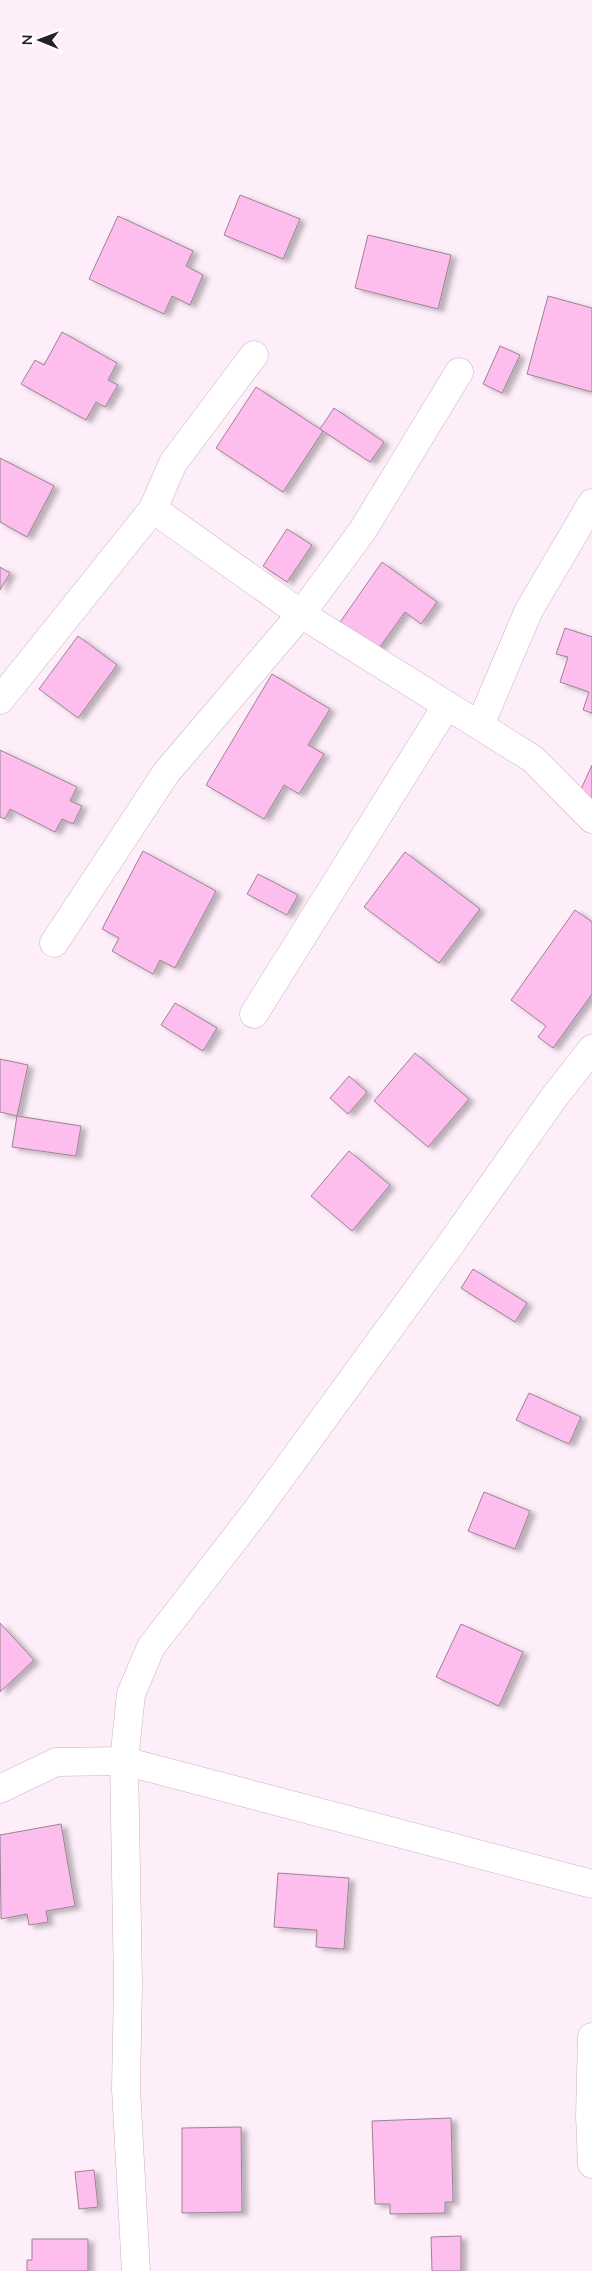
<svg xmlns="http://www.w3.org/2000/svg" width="592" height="2271" viewBox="0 0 592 2271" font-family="Mulish,sans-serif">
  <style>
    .building { fill: #fdbeed; stroke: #9a8394; filter: url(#shadow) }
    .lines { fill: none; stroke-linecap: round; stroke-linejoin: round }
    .minor-casing { stroke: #cab2c4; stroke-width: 29 }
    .minor { stroke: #fff; stroke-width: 28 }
  </style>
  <defs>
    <filter id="shadow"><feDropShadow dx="5.5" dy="3" stdDeviation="2.5" flood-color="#0004"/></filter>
  </defs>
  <rect width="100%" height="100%" fill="#feeef9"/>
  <g class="building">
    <path d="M240 195 300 219 283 259 224 235Z"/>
    <path d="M118 216 193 251 186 266 203 275 190 305 172 296 164 314 89 279Z"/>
    <path d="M368 235 451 255 438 309 355 288Z"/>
    <path d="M548 296 592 308V392L527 374Z"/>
    <path d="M62 332 117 363 108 380 118 385 105 407 96 402 86 420 21 384 35 360 44 365Z"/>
    <path d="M500 346 520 355 502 393 483 384Z"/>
    <path d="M256 387 323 431 283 492 216 448Z"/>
    <path d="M334 408 384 442 370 462 320 429Z"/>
    <path d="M0 458 54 486 27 537 0 522Z"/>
    <path d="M287 529 312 545 287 582 263 566Z"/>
    <path d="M382 562 437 602 421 624 405 612 374 655 336 628Z"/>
    <path d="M0 567 10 573 0 590Z"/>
    <path d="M565 628 592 637V713L583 710 589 692 560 682 568 657 556 654Z"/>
    <path d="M78 636 117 665 78 718 39 689Z"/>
    <path d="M272 674 330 709 308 745 324 754 299 794 284 785 264 819 206 785Z"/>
    <path d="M0 750 77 787 70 801 82 806 73 824 62 819 55 832 10 809 5 819 0 817Z"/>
    <path d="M592 765V804L577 798Z"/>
    <path d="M143 851 216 891 175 968 160 960 153 974 112 951 119 938 102 929Z"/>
    <path d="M405 852 480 909 439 963 364 907Z"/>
    <path d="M258 874 298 895 287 915 247 894Z"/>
    <path d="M575 910 592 922V994L553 1048 538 1037 546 1026 511 1000Z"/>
    <path d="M175 1003 217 1028 203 1051 161 1025Z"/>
    <path d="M415 1053 469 1099 428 1147 374 1101Z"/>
    <path d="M0 1059 28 1065 17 1116 0 1112Z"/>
    <path d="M349 1076 367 1092 348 1114 330 1098Z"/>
    <path d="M17 1116 81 1126 76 1156 12 1147Z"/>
    <path d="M349 1151 390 1185 352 1231 311 1196Z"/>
    <path d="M473 1269 527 1303 515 1322 461 1288Z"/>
    <path d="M529 1393 581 1417 569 1444 516 1420Z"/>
    <path d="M484 1492 530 1511 515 1549 468 1531Z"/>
    <path d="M0 1623 34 1660 0 1692Z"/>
    <path d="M461 1624 523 1652 499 1706 436 1677Z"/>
    <path d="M61 1824 75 1906 46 1911 48 1922 29 1925 27 1914 1 1919 0 1835Z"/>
    <path d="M278 1873 349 1878 344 1949 316 1947 317 1930 274 1927Z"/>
    <path d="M451 2118 453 2202H445V2213L390 2214V2204H375L372 2121Z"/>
    <path d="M241 2127 242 2212 182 2213V2128Z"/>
    <path d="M94 2170 98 2207 79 2209 75 2172Z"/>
    <path d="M461 2236V2271H432L431 2237Z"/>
    <path d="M32 2239H88V2271H27V2260H32Z"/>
  </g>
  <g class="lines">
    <g class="minor-casing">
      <g id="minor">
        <path d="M153 509 301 614 533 759 592 819"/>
        <path d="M0 700 153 509 173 463 254 355"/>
        <path d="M480 725 529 610 592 503"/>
        <path d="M54 943 166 773 301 614 363 530 459 372"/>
        <path d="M254 1014 447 705"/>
        <path d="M0 1789 56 1762 124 1761 592 1884"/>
        <path d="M592 2037 590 2116 592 2164"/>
        <path d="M136 2271 126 2089 128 1983 124 1761 131 1694 151 1647 257 1510 448 1248 552 1100 592 1049"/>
      </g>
    </g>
    <use href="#minor" class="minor"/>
  </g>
  <g transform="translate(40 40) rotate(271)" stroke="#ffffff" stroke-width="4" paint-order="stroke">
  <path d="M0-4L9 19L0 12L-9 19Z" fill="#292027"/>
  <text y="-8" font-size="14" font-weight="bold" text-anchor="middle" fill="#292027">N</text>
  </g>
</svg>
